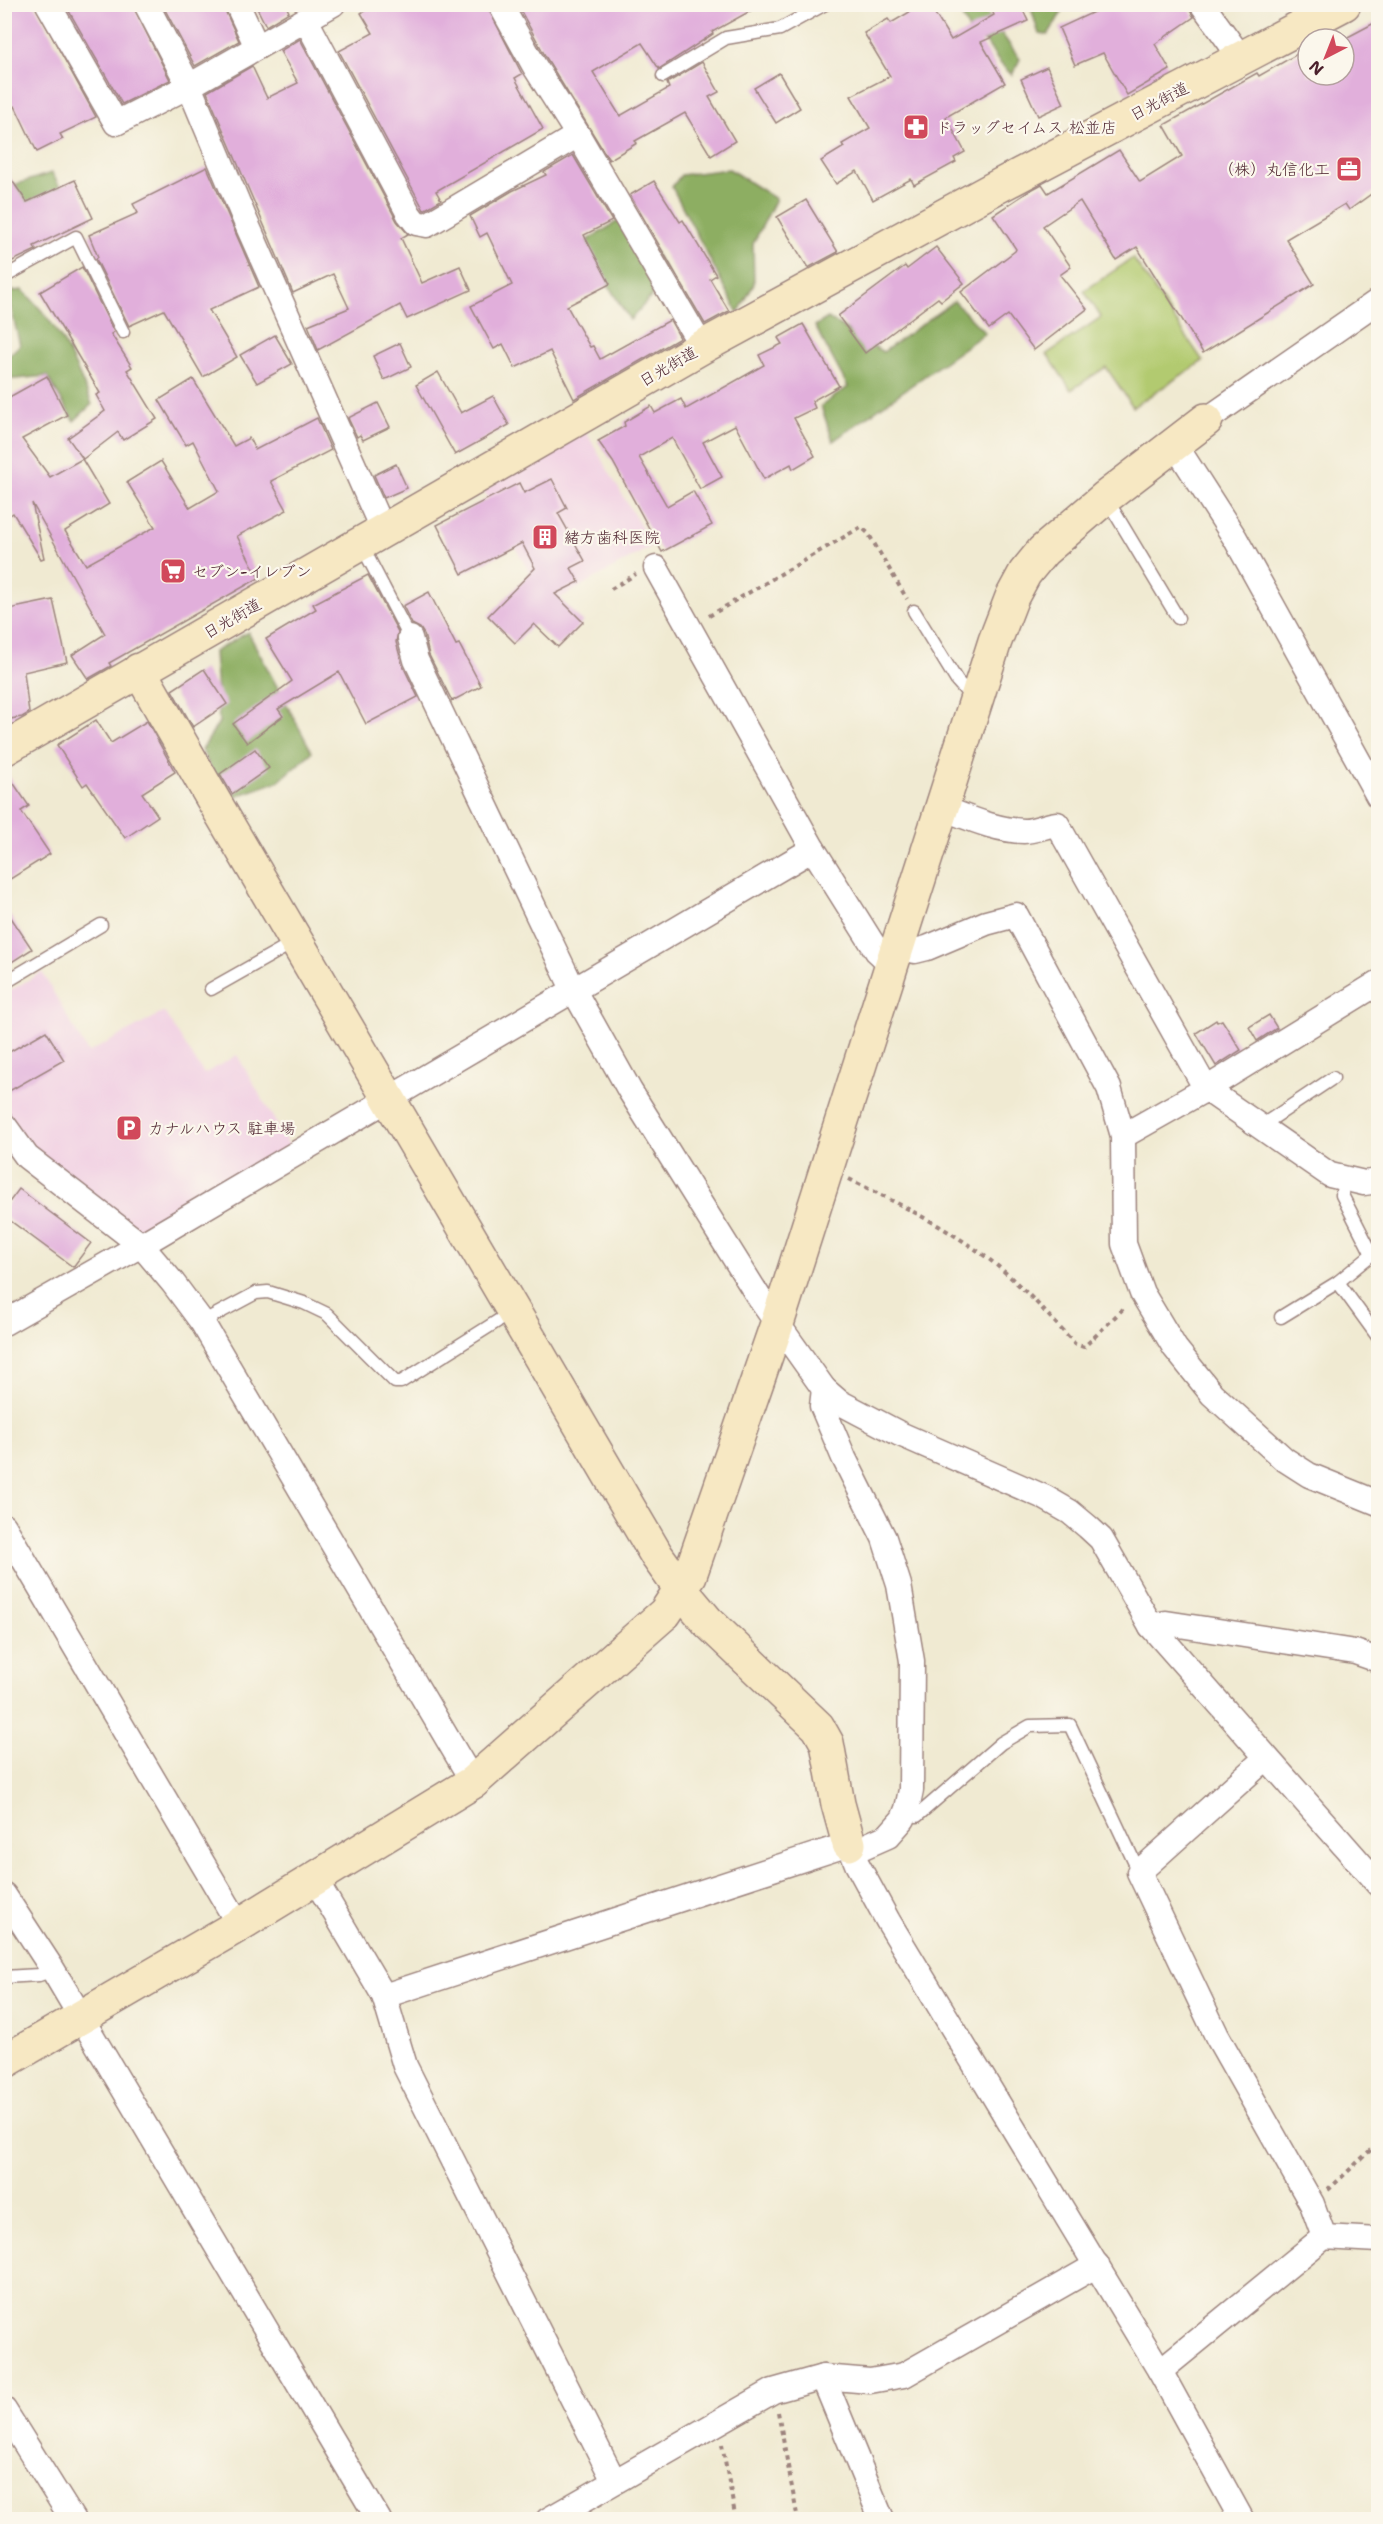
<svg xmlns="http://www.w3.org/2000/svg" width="1383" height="2524" viewBox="0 0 1383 2524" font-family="'Shantell Sans','Klee One',sans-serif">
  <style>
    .built { fill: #f1d0e3 }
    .green { fill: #b2ca70; stroke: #7e744e; stroke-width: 1.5 }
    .forest { fill: #8dae62; stroke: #6c6646; stroke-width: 1.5 }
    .building { fill: #e1afdb }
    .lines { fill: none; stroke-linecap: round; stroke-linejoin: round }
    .lane-casing { stroke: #9d847e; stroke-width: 15 }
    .street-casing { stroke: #9d847e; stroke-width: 27 }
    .secondary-casing { stroke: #9d847e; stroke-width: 36 }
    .path { stroke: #9d847e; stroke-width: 4; stroke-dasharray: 4.5 4.5; stroke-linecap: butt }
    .lane { stroke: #fff; stroke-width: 12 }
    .street { stroke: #fff; stroke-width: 24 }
    .secondary { stroke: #f7e8c3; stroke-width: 33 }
    .labels { text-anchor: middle; stroke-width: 4.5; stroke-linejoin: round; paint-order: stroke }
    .street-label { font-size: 16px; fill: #4a1f2b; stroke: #fbf7ec }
    .poi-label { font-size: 16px; fill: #4a1f2b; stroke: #fbf7ec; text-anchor: start }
  </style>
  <rect width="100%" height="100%" fill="#fbf7ec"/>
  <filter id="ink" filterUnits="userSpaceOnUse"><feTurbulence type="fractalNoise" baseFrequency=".0167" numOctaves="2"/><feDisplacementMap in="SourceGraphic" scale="12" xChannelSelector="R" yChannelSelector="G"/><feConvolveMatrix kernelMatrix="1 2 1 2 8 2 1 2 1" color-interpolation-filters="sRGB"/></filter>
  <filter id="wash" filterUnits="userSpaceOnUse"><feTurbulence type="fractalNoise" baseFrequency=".008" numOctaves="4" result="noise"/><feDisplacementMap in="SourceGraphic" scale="24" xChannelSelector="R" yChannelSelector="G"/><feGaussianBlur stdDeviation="1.35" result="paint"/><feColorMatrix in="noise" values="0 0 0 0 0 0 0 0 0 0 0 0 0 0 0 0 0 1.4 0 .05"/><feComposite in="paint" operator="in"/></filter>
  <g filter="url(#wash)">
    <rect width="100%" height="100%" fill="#f0ead2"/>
    <g class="built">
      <path d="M586 432 652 546 548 605 483 490Z"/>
      <path d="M42 972 88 1053 164 1012 204 1074 237 1055 290 1147 140 1233 39 1160 5 1117 4 994Z"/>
    </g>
    <path class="green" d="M1133 258 1203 361 1133 407 1106 367 1071 390 1047 354 1101 317 1084 291Z"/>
    <g class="forest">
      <path d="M956 5H981L1020 59 1012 75 999 62 986 42 972 36Z"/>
      <path d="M1066 5 1048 35 1039 34 1030 5Z"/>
      <path d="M729 169 776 199 753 244 754 284 738 313 672 187 681 175Z"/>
      <path d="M52 173 60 187 22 208 4 188Z"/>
      <path d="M632 212 669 277 630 320 582 244Z"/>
      <path d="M22 290C59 323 73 360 92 404L74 421 47 376 5 380V356L7 357 20 345 7 292Z"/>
      <path d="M954 301 985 333 833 441 821 406 848 387 815 326 828 318 883 352Z"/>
      <path d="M248 632 312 752 279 781 225 800 202 750 219 722 214 652Z"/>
    </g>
    <g id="blocks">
      <g class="building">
        <path d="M4 4H34L96 117 60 134 63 139 37 152 15 106 13 107 4 90V26L11 22Z"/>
        <path d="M65 4H132L170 80 122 104Z"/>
        <path d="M162 4H222L239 41 195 66Z"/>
        <path d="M255 4H285L289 12 266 26Z"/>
        <path d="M376 4H486L522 74 515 78 543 129 436 191 441 200 424 210 339 51 373 33 361 13Z"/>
        <path d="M517 4H763L712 32 713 34 659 69 642 43 593 72 620 116 669 88 667 83 702 62 719 92 709 97 735 141 711 156 685 113 635 141 637 143 609 160 547 59Z"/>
        <path d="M923 4H929L951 40 994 15 989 4H1020L1028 21 981 42 1005 83 946 117 965 152 954 158 956 162 914 185 911 179 873 200 857 171 836 184 821 161 844 147 842 144 870 128 851 96 890 76 864 33 888 19 891 23Z"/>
        <path d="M1111 4H1186L1194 17 1155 44 1170 70 1127 95 1103 53 1075 65 1059 28Z"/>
        <path d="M1378 21V189L1349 210 1345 204 1286 239 1314 284 1203 353 1137 247 1116 260 1080 201 1043 226 1071 267 1060 275 1087 309 1034 350 1008 315 989 329 961 292 1015 251 1016 249 993 215 1031 190 1042 184 1048 193 1119 150 1140 182 1182 156 1164 125 1257 73 1259 76 1299 53 1308 69V75H1344V39Z"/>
        <path d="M300 39 397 221 408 234 401 238 422 283 460 266 471 290 407 319 400 305 318 350 308 325 349 308 333 274 293 293 207 92 252 66 267 98 298 83 280 51Z"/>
        <path d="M1047 67 1064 104 1038 116 1021 79Z"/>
        <path d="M779 73 800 108 776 123 754 88Z"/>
        <path d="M573 155 612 221 584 235 610 284 567 306 590 347 593 346 600 359 670 320 680 338 574 399 550 351 515 368 503 344 494 349 471 306 512 285 487 233 480 237 470 216 512 191 546 175 544 172Z"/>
        <path d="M207 167 259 287 209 310 237 357 203 377 164 310 129 326 96 259 98 257 89 235 138 213 133 204Z"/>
        <path d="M4 169 27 202 75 180 93 218 34 246 36 250 4 265Z"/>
        <path d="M654 181 680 222 683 220 716 275 710 279 729 311 705 324 630 195Z"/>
        <path d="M806 200 838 252 808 268 777 217Z"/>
        <path d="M936 247 964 283 941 301 938 298 865 353 838 316 905 266 907 269Z"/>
        <path d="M82 267 114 332 111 334 132 367 127 370 157 419 123 440 118 432 83 459 68 438 105 411 96 395 100 393 40 292Z"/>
        <path d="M803 324 839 386 812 401 815 408 794 418 815 456 793 469 791 464 764 479 735 425 703 442 722 477 700 489 672 438 639 457 667 506 693 491 712 525 662 552 613 462 598 441 625 426 624 422 651 406 655 413 681 399 686 409 764 365 759 355 782 344 778 338Z"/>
        <path d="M275 335 292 364 257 383 240 355Z"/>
        <path d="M400 343 411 367 384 380 373 356Z"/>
        <path d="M438 372 461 413 493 396 509 425 455 455 416 385Z"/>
        <path d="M47 376 67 415 22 439 50 477 82 459 109 504 65 531 86 565 155 527 127 482 161 461 190 508 219 491 193 441 186 445 159 400 193 379 234 446 249 438 255 450 317 418 331 450 271 481 287 510 237 536 259 578 109 663 111 666 88 679 72 655 105 634 32 503 44 558 41 559 13 513 4 519V400Z"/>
        <path d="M378 403 390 427 363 440 360 435 357 437 348 418Z"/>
        <path d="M396 464 407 488 384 498 374 475Z"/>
        <path d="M552 479 567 508 558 513 585 561 571 568 579 582 555 594 583 622 558 647 534 624 515 643 488 616 535 568 522 543 462 574 437 525 519 483 524 493Z"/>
        <path d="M368 575 398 632 396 642 402 664 418 697 366 724 339 672 278 709 283 716 247 743 233 724 292 681 266 639 316 609 313 604Z"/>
        <path d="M429 592 456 645 459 644 481 686 452 701 429 655 424 634 420 628 412 624 403 606Z"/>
        <path d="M53 600 67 662 24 672 29 713 22 717 4 720V610Z"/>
        <path d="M204 669 227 704 193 727 172 690Z"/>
        <path d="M96 720 111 743 147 721 175 772 142 793 158 816 125 838 87 783 83 786 57 745Z"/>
        <path d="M255 749 269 768 232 794 220 774Z"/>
        <path d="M4 769 29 806 21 811 50 854 4 883Z"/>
        <path d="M4 907 32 949 4 967Z"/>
        <path d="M1269 1015 1277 1028 1257 1041 1249 1027Z"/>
        <path d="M1216 1020 1217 1022 1222 1020 1241 1050 1216 1066 1196 1033Z"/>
        <path d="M46 1031 64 1060 4 1094V1055Z"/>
        <path d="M19 1189 91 1243 73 1267 4 1216V1209Z"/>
      </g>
    </g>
  </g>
  <g filter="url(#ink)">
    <use href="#blocks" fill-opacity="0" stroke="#9d847e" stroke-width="1.5"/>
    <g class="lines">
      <g class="lane-casing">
        <g id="lane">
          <path d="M663 76 726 38 780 29 825 4"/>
          <path d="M4 277 76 237 123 332"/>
          <path d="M1106 498 1178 618"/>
          <path d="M362 546 410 638"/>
          <path d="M914 611 957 681 966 691 977 694"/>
          <path d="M4 983 101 925"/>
          <path d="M211 989 296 941"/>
          <path d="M1261 1126 1333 1078"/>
          <path d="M1338 1282 1372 1254 1342 1195 1343 1179"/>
          <path d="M1281 1317 1338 1282 1378 1337"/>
          <path d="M202 1322 256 1293 268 1292 304 1303 327 1314 395 1382H401L512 1312"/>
          <path d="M917 1816 1001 1743 1030 1726 1070 1725 1139 1872"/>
          <path d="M4 1977 39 1975 53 1970"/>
        </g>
      </g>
      <g class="street-casing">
        <g id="street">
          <path d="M48 4 116 123 189 86 333 4"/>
          <path d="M146 4 189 86 245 220 383 531"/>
          <path d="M237 4 257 47"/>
          <path d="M500 4 535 67 578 135 702 347"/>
          <path d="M1202 4 1241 58"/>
          <path d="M306 20 409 214 416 223 427 225 578 135"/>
          <path d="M1206 420 1378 301"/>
          <path d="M1174 443 1235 538 1378 796"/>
          <path d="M656 568 813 849 877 951 892 965"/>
          <path d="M410 638 416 660 573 989 630 1091 760 1299 824 1389 839 1402 900 1434 1044 1497 1070 1512 1088 1527 1101 1539 1151 1626 1378 1884"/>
          <path d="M942 808C969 818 995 830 1024 831 1035 831 1046 825 1057 824L1206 1089 1330 1175 1364 1183 1378 1181"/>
          <path d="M898 946 915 951 927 948 986 923 1016 915 1109 1088 1123 1136 1124 1244 1142 1293 1175 1348 1212 1394 1284 1459 1309 1475 1378 1503"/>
          <path d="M4 1125 27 1157 141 1245 813 849"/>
          <path d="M1123 1136 1206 1089 1378 983"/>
          <path d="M4 1323 141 1245 173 1283 202 1322 473 1782"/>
          <path d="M4 1526 239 1925"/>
          <path d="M1151 1626 1166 1623 1355 1652 1378 1660"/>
          <path d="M1266 1758 1139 1872 1217 2036 1312 2204 1324 2237"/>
          <path d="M849 1844 857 1864 888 1921 1160 2371 1242 2520"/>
          <path d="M315 1879 384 1996 405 2066 614 2481"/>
          <path d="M4 1895 53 1970 379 2520"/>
          <path d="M384 1996 849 1844 863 1847 888 1836 903 1819 907 1809 911 1790 912 1661 899 1585 884 1538 844 1458 822 1406 824 1389"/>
          <path d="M1160 2371 1324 2237 1378 2240"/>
          <path d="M823 2377 882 2520"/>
          <path d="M4 2410 73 2520"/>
          <path d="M548 2520 773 2391 823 2377 870 2381 904 2375 1097 2265"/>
        </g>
      </g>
      <g class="secondary-casing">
        <g id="secondary">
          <path d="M139 670 211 796 657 1556 682 1591 708 1622 818 1727 827 1743 838 1804 849 1844"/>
          <path d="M4 749 702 347 993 189 1344 4"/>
          <path d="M4 2062 239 1925 473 1782 665 1613 690 1575 777 1324 995 641 1012 597 1025 573 1043 551 1106 497 1206 420"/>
        </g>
      </g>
      <g class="path">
        <path d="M611 589 636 574"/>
        <path d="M709 616 861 527 868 533 907 599"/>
        <path d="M849 1179C897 1203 947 1227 990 1260 1021 1284 1048 1315 1075 1344L1084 1347 1125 1307"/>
        <path d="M1328 2190 1378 2143"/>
        <path d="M778 2412 798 2520"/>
        <path d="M722 2444 736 2520"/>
      </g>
      <use href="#lane" class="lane"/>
      <use href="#street" class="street"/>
      <use href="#secondary" class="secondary"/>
    </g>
  </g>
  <defs>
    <g id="pharmacy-square" transform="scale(1.35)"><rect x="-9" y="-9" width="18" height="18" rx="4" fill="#d1495b" stroke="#fbf7ec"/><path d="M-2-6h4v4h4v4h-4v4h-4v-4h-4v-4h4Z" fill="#fff"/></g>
    <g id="office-square" transform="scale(1.35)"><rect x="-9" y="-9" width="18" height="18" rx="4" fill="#d1495b" stroke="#fbf7ec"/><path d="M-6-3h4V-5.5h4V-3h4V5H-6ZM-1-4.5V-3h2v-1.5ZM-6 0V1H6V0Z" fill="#fff"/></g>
    <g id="building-square" transform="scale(1.35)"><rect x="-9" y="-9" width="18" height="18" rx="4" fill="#d1495b" stroke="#fbf7ec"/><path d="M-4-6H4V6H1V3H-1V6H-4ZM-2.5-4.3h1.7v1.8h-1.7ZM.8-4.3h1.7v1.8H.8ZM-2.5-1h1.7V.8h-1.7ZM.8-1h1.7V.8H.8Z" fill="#fff"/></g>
    <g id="supermarket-square" transform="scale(1.35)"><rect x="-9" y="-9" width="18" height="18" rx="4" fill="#d1495b" stroke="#fbf7ec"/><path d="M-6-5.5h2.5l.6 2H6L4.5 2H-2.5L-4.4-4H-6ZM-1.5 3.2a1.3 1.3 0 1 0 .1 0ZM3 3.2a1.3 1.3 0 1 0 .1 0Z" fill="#fff"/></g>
    <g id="parking-square" transform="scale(1.35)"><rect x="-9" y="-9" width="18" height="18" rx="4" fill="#d1495b" stroke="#fbf7ec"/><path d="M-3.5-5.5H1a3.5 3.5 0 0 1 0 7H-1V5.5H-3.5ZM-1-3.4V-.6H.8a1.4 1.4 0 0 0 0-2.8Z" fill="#fff"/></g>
  </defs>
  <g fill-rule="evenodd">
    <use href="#pharmacy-square" x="916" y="127"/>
    <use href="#office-square" x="1349" y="169"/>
    <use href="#building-square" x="545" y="537"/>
    <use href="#supermarket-square" x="173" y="571"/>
    <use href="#parking-square" x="129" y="1128"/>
  </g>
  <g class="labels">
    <g class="street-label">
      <text transform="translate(1159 101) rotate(-28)" y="6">日光街道</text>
      <text transform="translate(668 366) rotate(-30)" y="6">日光街道</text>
      <text transform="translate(232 618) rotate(-30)" y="6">日光街道</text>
    </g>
    <g class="poi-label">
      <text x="936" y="133">ドラッグセイムス 松並店</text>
      <text x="1330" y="175" text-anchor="end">（株）丸信化工</text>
      <text x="564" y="543">緒方歯科医院</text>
      <text x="192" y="577">セブン-イレブン</text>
      <text x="148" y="1134">カナルハウス 駐車場</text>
    </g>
  </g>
  <rect width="1383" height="2524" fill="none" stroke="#fbf7ec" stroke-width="24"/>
  <g transform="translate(1326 57) rotate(222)"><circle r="28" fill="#fbf7ec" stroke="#b4a19f" stroke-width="1.5"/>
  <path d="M0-4.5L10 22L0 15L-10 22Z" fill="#d1495b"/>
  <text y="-9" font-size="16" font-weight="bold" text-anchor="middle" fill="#4a1f2b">N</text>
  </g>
</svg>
